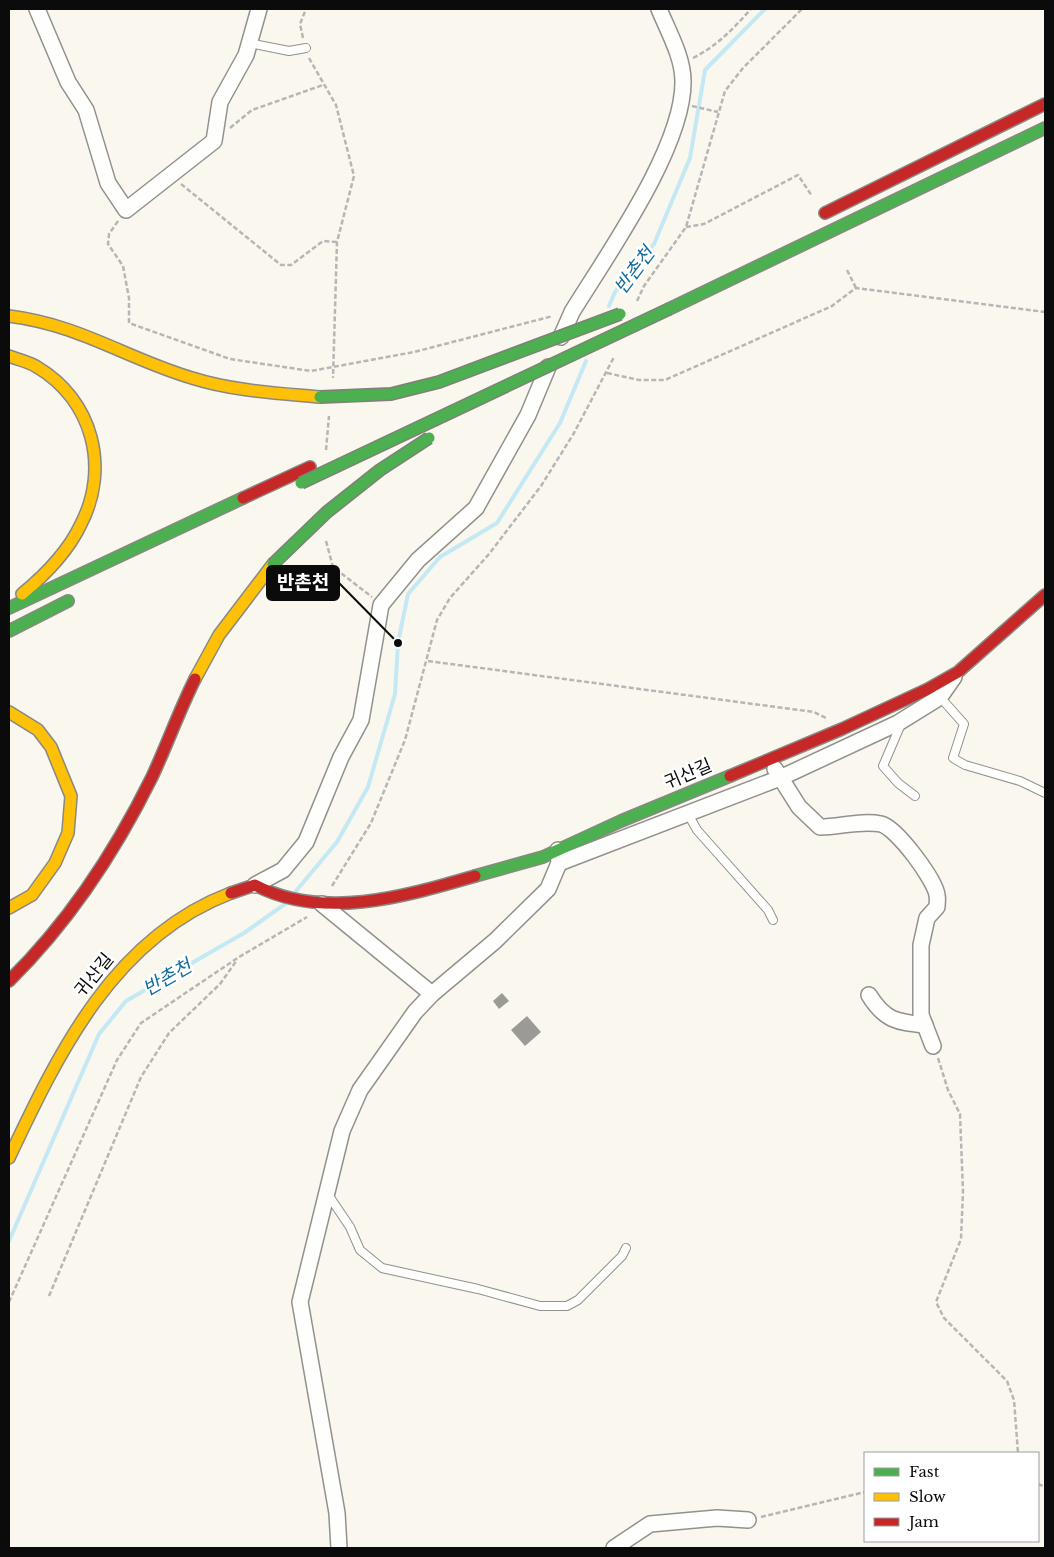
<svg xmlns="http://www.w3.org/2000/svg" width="1054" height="1557" viewBox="0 0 1054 1557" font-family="'Libre Baskerville','Noto Sans KR',serif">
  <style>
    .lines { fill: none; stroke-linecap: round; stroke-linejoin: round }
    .stream { stroke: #c4e8f4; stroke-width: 4 }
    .building { fill: #9c9a94 }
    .lane-casing { stroke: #93918d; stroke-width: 10 }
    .street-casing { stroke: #93918d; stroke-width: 18 }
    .fast-casing { stroke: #898884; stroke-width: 14 }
    .slow-casing { stroke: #898884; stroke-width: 14 }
    .jam-casing { stroke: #898884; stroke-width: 14 }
    .path { stroke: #b7b6b5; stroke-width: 2.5; stroke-dasharray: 5 2.5; stroke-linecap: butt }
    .lane { stroke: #fefefc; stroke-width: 8 }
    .street { stroke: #fefefc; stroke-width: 15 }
    .fast { stroke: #4caf50; stroke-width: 11 }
    .slow { stroke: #ffc107; stroke-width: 11 }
    .jam { stroke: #c62828; stroke-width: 11 }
    .fast-bridge-casing { stroke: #807f7a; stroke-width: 14; stroke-linecap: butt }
    .fast-bridge { stroke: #4caf50; stroke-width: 11 }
    .labels { text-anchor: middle; stroke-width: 5; stroke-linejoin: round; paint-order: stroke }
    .street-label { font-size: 18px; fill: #0b0b0b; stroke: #fff }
    .water-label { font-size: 19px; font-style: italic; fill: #136c9e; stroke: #fff }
    .leader { fill: none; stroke: #0b0b0b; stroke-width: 2 }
    .callout-dot { fill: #0b0b0b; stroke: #fff; stroke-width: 2 }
    .callout { fill: #0b0b0b; stroke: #0b0b0b; stroke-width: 2 }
    .callout-label { font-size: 19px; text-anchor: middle; font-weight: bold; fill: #fff }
  </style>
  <rect width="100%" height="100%" fill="#faf7ee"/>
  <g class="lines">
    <g class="stream">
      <path d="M609 306 615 292 654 244 690 158 705 70 765 9"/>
      <path d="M296 891 337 842 368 787 395 694 398 643 408 594 440 557 497 523 560 423 586 361"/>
      <path d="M9 1241 99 1034 126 1001 244 933 285 904"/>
    </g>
  </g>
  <g class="building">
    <path d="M502 993 509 1001 499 1009 493 1001Z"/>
    <path d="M527 1016 541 1032 525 1046 511 1030Z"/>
  </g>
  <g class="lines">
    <g class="lane-casing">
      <g id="lane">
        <path d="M249 43 289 51 306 48"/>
        <path d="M940 697 964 724 953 758 965 765 1020 781 1045 793"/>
        <path d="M901 724 883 766 898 783 915 796"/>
        <path d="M688 814 697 830 768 910 773 920"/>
        <path d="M327 1193 350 1227 360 1250 382 1268 478 1289 540 1306H567L578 1300 622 1256 626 1248"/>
      </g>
    </g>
    <g class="street-casing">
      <g id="street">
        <path d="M37 9 68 82 86 110 108 183 126 210 214 141 220 102 246 55 259 9"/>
        <path d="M561 337 572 312C607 255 684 147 683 81 683 57 668 31 659 9"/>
        <path d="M775 769 799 807 820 827C840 827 861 820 881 824 897 828 935 880 937 895 938 899 937 903 937 907L927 918 921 945V1015L933 1046"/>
        <path d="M559 863 780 778 898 723 940 697 954 677"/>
        <path d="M255 885 283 870 306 842 341 757 361 720 381 605 418 560 476 508 528 415 548 367"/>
        <path d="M322 904 432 994"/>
        <path d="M869 995C885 1021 897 1022 925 1025"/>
        <path d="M339 1548 337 1513 300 1302 342 1131 360 1090 415 1012 432 994 495 941 548 889 559 863 558 850"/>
        <path d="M614 1548 650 1524 717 1518 748 1520"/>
      </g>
    </g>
    <g class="fast-casing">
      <g id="fast">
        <path d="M669 309 1045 128"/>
        <path d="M9 608 243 498"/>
        <path d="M9 631 68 601"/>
        <path d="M475 876 543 857 621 821 730 776"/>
      </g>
    </g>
    <g class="slow-casing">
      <g id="slow">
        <path d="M9 316C81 325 127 359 192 378 233 391 277 393 320 397"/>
        <path d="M9 356C19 360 29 362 37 367 93 400 110 468 81 524 68 552 45 575 22 594"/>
        <path d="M195 679 219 635 273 564"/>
        <path d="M9 712 38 730 51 747 71 796 68 833 55 863 32 895 9 908"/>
        <path d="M9 1158C59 1052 114 937 231 893"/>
      </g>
    </g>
    <g class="jam-casing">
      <g id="jam">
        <path d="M825 213 1045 104"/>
        <path d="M243 498 310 467"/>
        <path d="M730 776 842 729 928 689 958 672 1045 595"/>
        <path d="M231 893 255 885C323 921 406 896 475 876"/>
        <path d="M9 981C69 922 115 852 152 777 167 745 179 711 195 679"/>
      </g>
    </g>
    <g class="path">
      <path d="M303 38 300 24 306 9"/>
      <path d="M309 58 336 105 354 176 337 242 333 378"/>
      <path d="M693 58C717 46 733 29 751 9"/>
      <path d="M692 106 718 112"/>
      <path d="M230 128 252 110 323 85"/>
      <path d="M181 184 281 265H291L323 241 337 242"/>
      <path d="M118 221 109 234 108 244 123 266 129 298V323L230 359 311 371 414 352 553 316"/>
      <path d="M686 227 704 224 798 175 812 196"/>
      <path d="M847 270 856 288"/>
      <path d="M637 301 644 286 686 227 725 91 743 68 802 9"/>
      <path d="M607 373 639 380H665L832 306 856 288 1045 312"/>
      <path d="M326 450 329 416"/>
      <path d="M326 541 333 567 372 597"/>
      <path d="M428 661 814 712 826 718"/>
      <path d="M332 886 371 823 405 740 437 620 450 598 489 554 541 486 574 433 614 357"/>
      <path d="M938 1058 948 1090 960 1114 963 1192 961 1239 936 1302 944 1318 1007 1381 1014 1400 1018 1453"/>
      <path d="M49 1296 141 1077 169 1033 220 984 237 960"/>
      <path d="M9 1302 117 1060 141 1023 239 957 307 917"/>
      <path d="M1038 1484 1045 1487"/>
      <path d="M761 1517 865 1492"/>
    </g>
    <use href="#lane" class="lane"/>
    <use href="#street" class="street"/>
    <use href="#fast" class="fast"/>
    <use href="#slow" class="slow"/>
    <use href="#jam" class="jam"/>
    <g class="fast-bridge-casing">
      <g id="fast-bridge">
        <path d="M320 397 391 394 439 382 620 314"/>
        <path d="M301 483 669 309"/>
        <path d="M273 564 327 512 380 470 429 438"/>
      </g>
    </g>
    <use href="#fast-bridge" class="fast-bridge"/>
  </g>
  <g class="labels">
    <g class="street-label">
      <text transform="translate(688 774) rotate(-23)" y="6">귀산길</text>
      <text transform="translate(94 975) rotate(-51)" y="6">귀산길</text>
    </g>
    <g class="water-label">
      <text transform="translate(634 270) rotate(-53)" y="7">반촌천</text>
      <text transform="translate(167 977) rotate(-30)" y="7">반촌천</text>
    </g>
  </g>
  <path class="leader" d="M398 643L339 583"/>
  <circle class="callout-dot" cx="398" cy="643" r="5"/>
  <rect class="callout" x="267" y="566" width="72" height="34" rx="5"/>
  <g class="callout-label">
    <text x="303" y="589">반촌천</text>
  </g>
  <rect width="1054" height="1557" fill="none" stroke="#0b0b0b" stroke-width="20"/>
  <rect x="864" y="1452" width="175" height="90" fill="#ffffff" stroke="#9d9d9d"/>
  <rect x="874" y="1468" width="25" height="8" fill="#4caf50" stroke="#9d9d9d"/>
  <text x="909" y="1477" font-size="15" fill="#0b0b0b">Fast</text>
  <rect x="874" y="1493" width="25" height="8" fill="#ffc107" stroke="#9d9d9d"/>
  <text x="909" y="1502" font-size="15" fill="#0b0b0b">Slow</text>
  <rect x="874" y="1518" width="25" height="8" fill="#c62828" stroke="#9d9d9d"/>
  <text x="909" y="1527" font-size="15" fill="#0b0b0b">Jam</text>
</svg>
